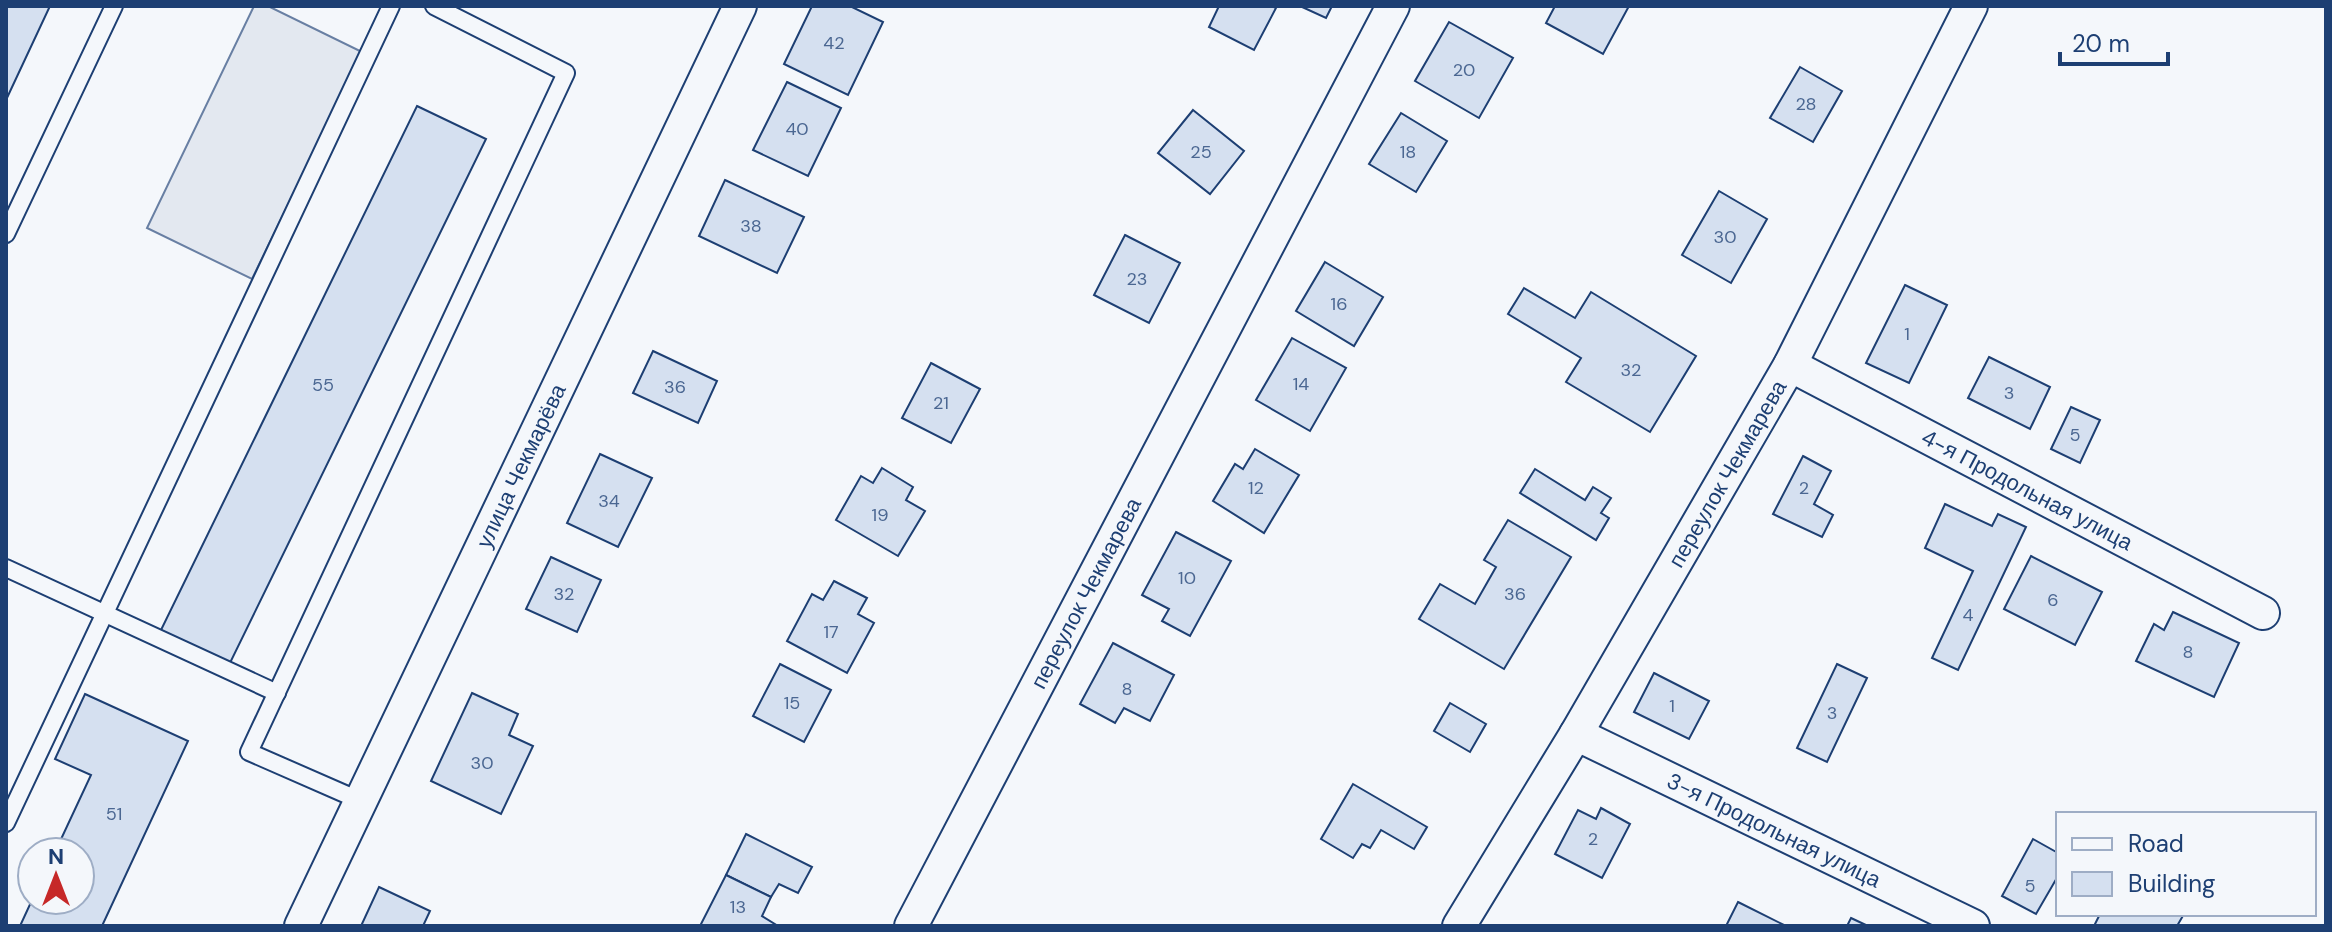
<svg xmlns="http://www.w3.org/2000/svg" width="2332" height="932" viewBox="0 0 2332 932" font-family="'DM Sans',sans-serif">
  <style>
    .parking { fill: #e3e8f0; stroke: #687fa3; stroke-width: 2 }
    .building { fill: #d5e0f0; stroke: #1d3f73; stroke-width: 2 }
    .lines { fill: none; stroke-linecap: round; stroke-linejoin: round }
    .lane-casing { stroke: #1d3f73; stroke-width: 20 }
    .street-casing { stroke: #1d3f73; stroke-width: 36 }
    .lane { stroke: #f4f7fb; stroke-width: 16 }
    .street { stroke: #f4f7fb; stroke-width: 32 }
    .labels { text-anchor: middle; stroke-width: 6; stroke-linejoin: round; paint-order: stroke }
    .number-label { font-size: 18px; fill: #4b6792 }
    .street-label { font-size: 22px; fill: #1d3f73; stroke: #f4f7fb }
  </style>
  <rect width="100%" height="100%" fill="#f4f7fb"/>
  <path class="parking" d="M254 6H268L362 52 252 279 147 228Z"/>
  <g class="building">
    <path d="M6 6H50L6 100Z"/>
    <path d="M812 6H850L883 22 848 95 784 64Z"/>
    <path d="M1219 6H1272L1276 8 1254 50 1209 27Z"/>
    <path d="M1300 6H1332L1326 18Z"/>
    <path d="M1555 6H1629L1603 54 1546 23Z"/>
    <path d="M1449 22 1513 58 1479 118 1415 81Z"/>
    <path d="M1800 67 1842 91 1813 142 1770 118Z"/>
    <path d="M787 82 841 108 808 176 753 150Z"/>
    <path d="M417 106 486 139 229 665 160 632Z"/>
    <path d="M1193 110 1244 151 1210 194 1158 153Z"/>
    <path d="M1401 113 1447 141 1416 192 1369 164Z"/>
    <path d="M725 180 804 217 777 273 699 236Z"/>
    <path d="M1719 191 1767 219 1731 283 1682 255Z"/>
    <path d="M1125 235 1180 263 1149 323 1094 295Z"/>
    <path d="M1325 262 1383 297 1354 346 1296 311Z"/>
    <path d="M1905 285 1947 305 1909 383 1866 363Z"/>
    <path d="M1524 288 1575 318 1591 292 1696 356 1650 432 1566 382 1581 358 1508 314Z"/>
    <path d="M1292 338 1346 368 1310 431 1256 400Z"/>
    <path d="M653 351 717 381 698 423 633 393Z"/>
    <path d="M1989 357 2050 387 2030 429 1968 398Z"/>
    <path d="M931 363 980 389 951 443 902 418Z"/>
    <path d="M2071 407 2100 420 2080 463 2051 449Z"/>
    <path d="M1255 449 1299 475 1264 533 1213 501 1235 464 1243 469Z"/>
    <path d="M600 454 652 478 618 547 567 523Z"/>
    <path d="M1803 456 1831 471 1814 504 1833 515 1822 537 1773 514Z"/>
    <path d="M882 468 913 487 906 500 925 511 898 556 836 520 861 476 873 483Z"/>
    <path d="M1535 469 1585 500 1593 487 1611 498 1601 513 1609 518 1596 540 1520 493Z"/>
    <path d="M1945 504 1992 526 1998 514 2026 527 1958 670 1932 658 1973 571 1925 548Z"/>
    <path d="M1508 520 1571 557 1504 669 1419 619 1440 584 1475 604 1496 567 1484 560Z"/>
    <path d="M1176 532 1231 561 1190 636 1162 621 1169 609 1142 595Z"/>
    <path d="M2031 556 2102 592 2075 645 2004 609Z"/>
    <path d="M551 557 601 580 577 632 526 609Z"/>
    <path d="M834 581 867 598 858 614 874 623 847 673 787 641 812 594 823 600Z"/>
    <path d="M2173 612 2239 643 2214 697 2136 661 2154 624 2164 630Z"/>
    <path d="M1113 643 1174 675 1150 721 1124 708 1115 723 1080 704Z"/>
    <path d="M780 664 831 690 804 742 753 716Z"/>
    <path d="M1837 664 1867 678 1827 762 1797 748Z"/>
    <path d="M1654 673 1709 701 1689 739 1634 712Z"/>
    <path d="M472 693 518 714 509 735 533 746 501 814 431 781Z"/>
    <path d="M85 694 188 741 102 926H20L32 900H80V852H55L91 775 55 759Z"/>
    <path d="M1450 703 1486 724 1470 752 1434 731Z"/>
    <path d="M1353 784 1427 827 1414 849 1381 830 1370 848 1362 844 1353 858 1321 839Z"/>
    <path d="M1601 808 1630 824 1602 878 1555 854 1578 810 1596 819Z"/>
    <path d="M746 834 812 867 798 893 779 884 771 897 726 875Z"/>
    <path d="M2033 839 2058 853V876L2036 914 2002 896Z"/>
    <path d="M726 875 771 897 762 916 778 926H700Z"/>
    <path d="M379 887 430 911 423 926H361Z"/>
    <path d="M1738 902 1786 926H1726Z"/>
    <path d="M2100 914H2184L2177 926H2094Z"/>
    <path d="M1851 918 1868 926H1847Z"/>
  </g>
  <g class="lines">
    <g class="lane-casing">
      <g id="lane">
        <path d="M6 234 114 6"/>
        <path d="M6 568 277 693"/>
        <path d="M361 801 249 752 566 73 434 6"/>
        <path d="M6 823 391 6"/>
      </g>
    </g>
    <g class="street-casing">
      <g id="street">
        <path id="s1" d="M1790 365 2263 613"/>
        <path id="s2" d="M1576 734 1973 926"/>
        <path id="s3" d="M301 926 740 6"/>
        <path id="s4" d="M911 926 1393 6"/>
        <path id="s5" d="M1459 926 1576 734 1790 365 1971 6"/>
      </g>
    </g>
    <use href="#lane" class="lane"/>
    <use href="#street" class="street"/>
  </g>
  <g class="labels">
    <g class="number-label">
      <text x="834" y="49">42</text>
      <text x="1464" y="76">20</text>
      <text x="1806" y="110">28</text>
      <text x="797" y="135">40</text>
      <text x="1201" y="158">25</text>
      <text x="1408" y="158">18</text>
      <text x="751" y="232">38</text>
      <text x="1725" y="243">30</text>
      <text x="1137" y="285">23</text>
      <text x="1339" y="310">16</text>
      <text x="1907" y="340">1</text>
      <text x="1631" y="376">32</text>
      <text x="1301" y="390">14</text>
      <text x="323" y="391">55</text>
      <text x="675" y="393">36</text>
      <text x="2009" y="399">3</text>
      <text x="941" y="409">21</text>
      <text x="2075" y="441">5</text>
      <text x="1256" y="494">12</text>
      <text x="1804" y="494">2</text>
      <text x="609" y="507">34</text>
      <text x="880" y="521">19</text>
      <text x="1187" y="584">10</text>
      <text x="564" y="600">32</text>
      <text x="1515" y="600">36</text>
      <text x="2053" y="606">6</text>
      <text x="1968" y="621">4</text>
      <text x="831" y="638">17</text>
      <text x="2188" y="658">8</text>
      <text x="1127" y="695">8</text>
      <text x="792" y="709">15</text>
      <text x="1672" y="712">1</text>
      <text x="1832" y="719">3</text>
      <text x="482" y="769">30</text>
      <text x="114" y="820">51</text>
      <text x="1593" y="845">2</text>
      <text x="2030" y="892">5</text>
      <text x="738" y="913">13</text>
    </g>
    <g class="street-label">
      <text dy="8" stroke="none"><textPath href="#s3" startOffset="510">улица Чекмарёва</textPath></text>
      <text dy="8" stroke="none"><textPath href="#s5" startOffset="526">переулок Чекмарева</textPath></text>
      <text dy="8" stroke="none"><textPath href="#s1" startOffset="268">4-я Продольная улица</textPath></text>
      <text dy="8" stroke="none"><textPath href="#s4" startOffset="376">переулок Чекмарева</textPath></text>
      <text dy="8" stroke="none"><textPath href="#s2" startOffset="220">3-я Продольная улица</textPath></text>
    </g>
  </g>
  <rect width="2332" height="932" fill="none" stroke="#1d3f73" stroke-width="16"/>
  <rect x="2056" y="812" width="260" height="104" fill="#f4f7fb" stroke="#9eadc5" stroke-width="2"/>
  <rect x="2072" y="838" width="40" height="12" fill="#f4f7fb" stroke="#9eadc5" stroke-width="2"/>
  <text x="2128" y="852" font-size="24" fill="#1d3f73">Road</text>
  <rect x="2072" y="872" width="40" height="24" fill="#d5e0f0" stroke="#9eadc5" stroke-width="2"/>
  <text x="2128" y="892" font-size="24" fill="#1d3f73">Building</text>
  <g transform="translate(56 876)"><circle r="38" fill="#f4f7fb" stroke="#9eadc5" stroke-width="2"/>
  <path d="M0-6L14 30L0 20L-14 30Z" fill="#c62828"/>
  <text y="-12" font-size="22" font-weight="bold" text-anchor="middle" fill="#1d3f73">N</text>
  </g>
  <path d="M2060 52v12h108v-12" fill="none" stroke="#1d3f73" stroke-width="4"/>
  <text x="2072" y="52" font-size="24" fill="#1d3f73" stroke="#f4f7fb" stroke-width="6" paint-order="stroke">20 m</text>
</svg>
